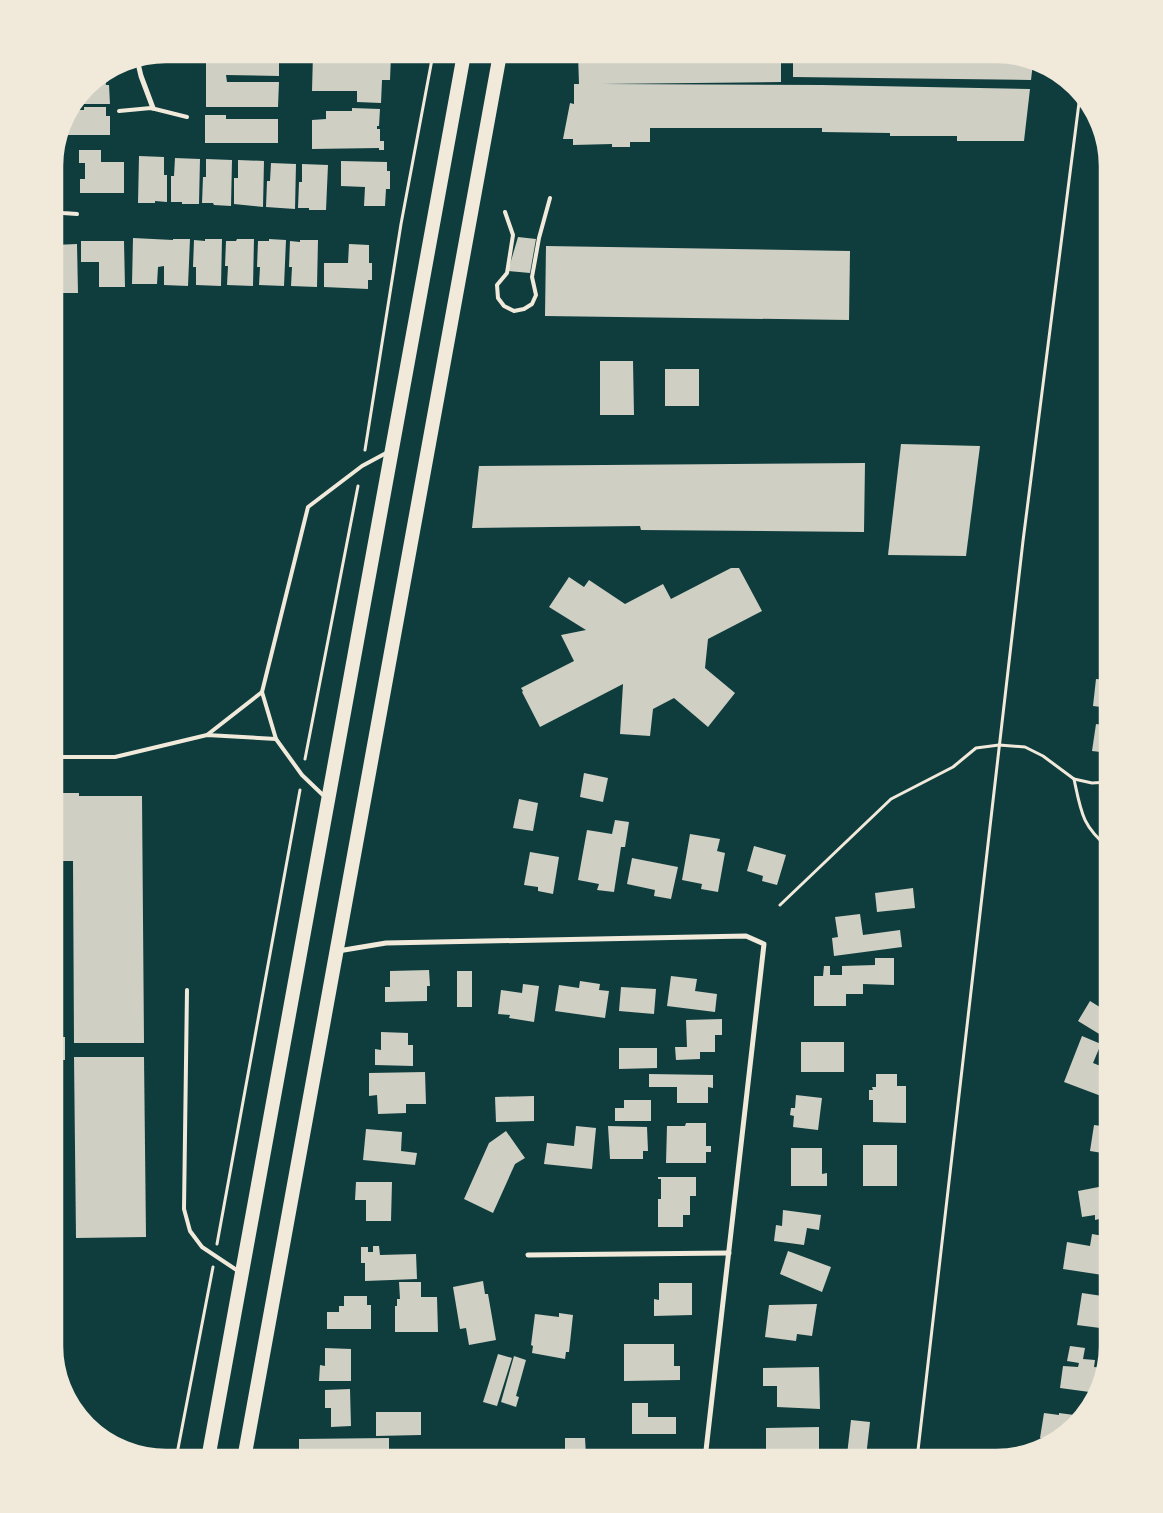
<svg xmlns="http://www.w3.org/2000/svg" width="1163" height="1513" viewBox="0 0 1163 1513" font-family="'Asap Condensed',sans-serif">
  <style>
    .building { fill: #cfcfc3 }
    .lines { fill: none; stroke-linecap: round; stroke-linejoin: round }
    .path { stroke: #f1e9da; stroke-width: 3 }
    .service { stroke: #f1e9da; stroke-width: 4 }
    .minor { stroke: #f1e9da; stroke-width: 5 }
    .trunk { stroke: #f1e9da; stroke-width: 14 }
    .rim { fill: none; stroke: #f1e9da; stroke-width: 2.5 }
  </style>
  <rect width="100%" height="100%" fill="#0f3d3e"/>
  <g class="building">
    <path d="M206 54H279V76L226 75 227 82H279L278 107H206Z"/>
    <path d="M313 54H386V56H391L390 80H382L381 103 357 102V91H312Z"/>
    <path d="M578 54H781V82L601 84 822 85 1030 89 1024 141H957V136H890V133L822 132V128H650V142H630V147H612V144L573 145V139H563L570 103 574 104V84H579Z"/>
    <path d="M793 54H1004L1033 63 1031 80 793 77Z"/>
    <path d="M104 74 106 85H109L110 104H75L92 82Z"/>
    <path d="M84 107H106V116H110V135H61L65 116 70 110H84Z"/>
    <path d="M352 108 380 109 379 126H377V129H380V141H384V150H379V148L312 149V120L326 119V111H352Z"/>
    <path d="M205 115H226V119H278V143H205Z"/>
    <path d="M79 150H101V162H124V193H80V179H85V163H79Z"/>
    <path d="M139 156 164 157V175H167V202L155 201V203H138Z"/>
    <path d="M175 158 200 159 199 204H182V202H171V176H174Z"/>
    <path d="M206 159 232 160 231 206 214 205 213 203H202L203 177H206Z"/>
    <path d="M238 160 264 161 263 207 234 204V178H238Z"/>
    <path d="M341 161 387 162V171H390V189H386L385 206H364L365 187 341 186Z"/>
    <path d="M271 163 296 164 295 209 266 207 267 181H270Z"/>
    <path d="M302 164 328 165 326 210H309V208H298L299 182H302Z"/>
    <path d="M518 237 536 239 530 273 508 271Z"/>
    <path d="M133 238 173 240V239H190L188 286 164 285V266L158 267 157 284H132Z"/>
    <path d="M205 239H222L221 286 196 285V267H193L194 240 205 241Z"/>
    <path d="M237 239H254L253 286 227 285 228 266H225L226 241H236Z"/>
    <path d="M269 239 286 240 284 286 259 285 260 267H257L258 241H269Z"/>
    <path d="M300 240H318L317 287 291 286 292 267H289L290 241 300 242Z"/>
    <path d="M81 241H124L125 287H99V262H81Z"/>
    <path d="M77 244 78 293H54V245Z"/>
    <path d="M349 244 369 245V263H372V280H368V289L324 287V263H348Z"/>
    <path d="M546 246 850 251 849 320 545 316Z"/>
    <path d="M600 361H633L634 415H600Z"/>
    <rect x="665" y="369" width="34" height="37"/>
    <path d="M901 444 980 446 966 556 888 555Z"/>
    <path d="M865 463 864 532 641 530 640 526 472 528 479 466Z"/>
    <path d="M731 568H739L762 611 708 639 705 668 735 693 708 727 674 698 653 709 650 736 620 734 623 684 540 727 522 692 523 691 521 688 574 661 561 635 586 630 549 607 569 577 584 587 589 580 625 604 663 584 671 599Z"/>
    <path d="M1096 679 1109 680V708L1093 706Z"/>
    <path d="M1096 724 1109 726V753L1092 751Z"/>
    <path d="M584 773 608 778 603 802 580 797Z"/>
    <path d="M58 793H79V796H142L144 1043H74L73 861H54V802H58Z"/>
    <path d="M519 799 538 803 533 831 513 828Z"/>
    <path d="M615 820 629 822 625 847H621L614 892 597 890 599 884 578 880 587 830 612 834Z"/>
    <path d="M690 834 720 839 717 851 725 853 718 892 701 889 702 884 682 880Z"/>
    <path d="M754 846 786 855 777 885 762 881 763 876 747 871Z"/>
    <path d="M530 852 559 857 553 894 538 891V887L524 885Z"/>
    <path d="M632 858 678 867 671 899 654 896 655 890 627 884Z"/>
    <path d="M913 888 915 908 877 912 875 893Z"/>
    <path d="M860 914 863 935 900 930 902 947 834 956 832 938 838 937 835 917Z"/>
    <path d="M875 958H894V985L863 984V994H846V1006H814V976H823L824 966H830V975H842V966L875 965Z"/>
    <path d="M429 970 430 986H427V1001L385 1002V987H390V971Z"/>
    <rect x="457" y="971" width="15" height="36"/>
    <path d="M671 976 697 979 695 991 717 994 715 1012 667 1006Z"/>
    <path d="M580 981 600 984 599 990 609 991 605 1018 555 1011 559 985 579 988Z"/>
    <path d="M523 984 539 986 534 1022 509 1018 510 1015 498 1014 501 990 522 993Z"/>
    <path d="M621 987 656 989 654 1014 619 1011Z"/>
    <path d="M1109 999V1040L1078 1021 1090 1001 1103 1009Z"/>
    <path d="M54 1002H61V1037H65V1060H61V1094H54Z"/>
    <path d="M722 1019V1035H715V1052H700V1059L676 1060 675 1047H687L686 1020Z"/>
    <path d="M381 1032 408 1033V1045H413V1066L375 1065V1049L381 1050Z"/>
    <path d="M1082 1036 1101 1044 1093 1063 1103 1067 1102 1069 1109 1072V1099L1064 1082Z"/>
    <rect x="801" y="1042" width="43" height="30"/>
    <path d="M619 1048H657V1068L619 1069Z"/>
    <path d="M74 1057H144L146 1237 76 1238Z"/>
    <path d="M425 1072 426 1104H406V1113L378 1114 377 1095 369 1096V1073Z"/>
    <path d="M649 1074 713 1075V1088L708 1087V1103H677V1087H649Z"/>
    <path d="M876 1074H897V1086H906V1123L873 1122V1100H869V1090H873L872 1087H876Z"/>
    <path d="M796 1095 822 1098 818 1130 793 1127 794 1116 790 1115 791 1108H795Z"/>
    <path d="M534 1096V1121L496 1122 495 1097Z"/>
    <path d="M624 1100H651V1121H615V1108H624Z"/>
    <path d="M686 1123H706V1146H711V1152H706V1163H666L667 1126H685Z"/>
    <path d="M1094 1125 1109 1127V1154L1090 1151Z"/>
    <path d="M576 1126 596 1128 592 1169 544 1164 547 1143 574 1146Z"/>
    <path d="M608 1126 647 1127 648 1151H643V1159H610Z"/>
    <path d="M366 1129 402 1132 401 1151 417 1153 415 1165 363 1160Z"/>
    <path d="M506 1131 525 1158 515 1164 493 1213 464 1199 489 1143Z"/>
    <rect x="863" y="1145" width="34" height="41"/>
    <path d="M791 1148H822V1174L827 1173V1186H791Z"/>
    <path d="M658 1177H696V1196H690V1215H683V1227H658V1199H661V1179H658Z"/>
    <path d="M356 1182H392L391 1221H366V1200H355Z"/>
    <path d="M1109 1185 1108 1217 1095 1220V1215L1082 1217 1078 1191Z"/>
    <path d="M783 1210 821 1215 819 1230 807 1228 804 1245 774 1241 776 1225 782 1226Z"/>
    <path d="M54 1232H59L60 1264H54Z"/>
    <path d="M1092 1234 1109 1237V1276L1063 1269 1067 1242 1090 1246Z"/>
    <path d="M373 1246H379L380 1255 416 1254 417 1279 365 1281V1263H361V1247H368V1252H373Z"/>
    <path d="M788 1251 831 1267 822 1292 780 1274Z"/>
    <path d="M483 1281 485 1294H488L496 1340 469 1345 466 1328 460 1329 453 1287Z"/>
    <path d="M399 1282H421V1297H437L438 1332H395V1306H397V1299H400Z"/>
    <path d="M659 1283H692V1315L654 1316V1299L659 1300Z"/>
    <path d="M1082 1293 1109 1297V1321L1101 1319 1100 1328 1077 1325Z"/>
    <path d="M344 1296H367V1305H371V1329H327V1312H339V1306H344Z"/>
    <path d="M817 1304 812 1336 797 1334 796 1341 765 1337 769 1305Z"/>
    <path d="M559 1313 573 1315 569 1352H566L565 1359 532 1353 533 1346 531 1345 535 1314 559 1317Z"/>
    <path d="M624 1344H674V1366H680V1380L624 1381Z"/>
    <path d="M1070 1346 1085 1348 1083 1359 1095 1360 1094 1367 1104 1368 1097 1393 1060 1388 1063 1366 1078 1367 1079 1363 1067 1361Z"/>
    <path d="M325 1348 351 1349V1381H319L320 1365 325 1366Z"/>
    <path d="M498 1354 512 1358 497 1406 483 1402Z"/>
    <path d="M514 1356 526 1360 516 1396 519 1397 516 1407 501 1402Z"/>
    <path d="M819 1367 820 1409 777 1407V1386H763V1368Z"/>
    <path d="M350 1389 351 1426 331 1427V1408H325V1390Z"/>
    <path d="M632 1403H648V1417H676V1434H632Z"/>
    <path d="M376 1412H421V1435L376 1436Z"/>
    <path d="M1044 1413 1059 1415V1413L1082 1416 1057 1441 1040 1438Z"/>
    <path d="M851 1420 870 1422 866 1457 847 1455Z"/>
    <path d="M819 1427V1455H792L793 1459H766V1428Z"/>
    <path d="M389 1438V1458H299V1439Z"/>
    <path d="M565 1438H585L586 1455H593V1459H565Z"/>
    <path d="M644 1450 643 1454 667 1453V1459H628V1451Z"/>
  </g>
  <g class="lines">
    <g class="path">
      <path d="M365 450 401 224 433 54"/>
      <path d="M305 759 358 486"/>
      <path d="M1074 779 1092 783 1109 782"/>
      <path d="M780 905 891 799 953 767 976 748 999 745 1025 747 1043 756 1074 779C1081 812 1082 826 1109 848"/>
      <path d="M217 1244 300 790"/>
      <path d="M176 1459 213 1267"/>
      <path d="M917 1459 1023 541 1080 95"/>
    </g>
    <g class="service">
      <path d="M119 111 151 108 187 117"/>
      <path d="M54 209 63 213 77 214"/>
      <path d="M505 212 513 235 507 273 497 285 498 298 504 306 514 311 524 309 532 304 536 295 532 277 539 238 550 198"/>
      <path d="M207 735 262 692"/>
      <path d="M54 757H115L207 735 276 739"/>
      <path d="M325 797 302 775 276 739 262 692 308 507 362 466 388 452"/>
      <path d="M187 990 184 1209 190 1231 202 1247 238 1271"/>
    </g>
    <g class="minor">
      <path d="M137 59 141 76 153 108"/>
      <path d="M338 951 386 943 746 936 764 944 705 1459"/>
      <path d="M528 1255 729 1253"/>
    </g>
    <g class="trunk">
      <path d="M208 1459 464 54"/>
      <path d="M244 1459 500 54"/>
    </g>
  </g>
  <path d="M0 0H1163V1513H0ZM166 62H996A104 104 0 0 1 1100 166V1346A104 104 0 0 1 996 1450H166A104 104 0 0 1 62 1346V166A104 104 0 0 1 166 62Z" fill="#f1e9da" fill-rule="evenodd"/>
  <path class="rim" d="M166 62H996A104 104 0 0 1 1100 166V1346A104 104 0 0 1 996 1450H166A104 104 0 0 1 62 1346V166A104 104 0 0 1 166 62Z"/>
</svg>
